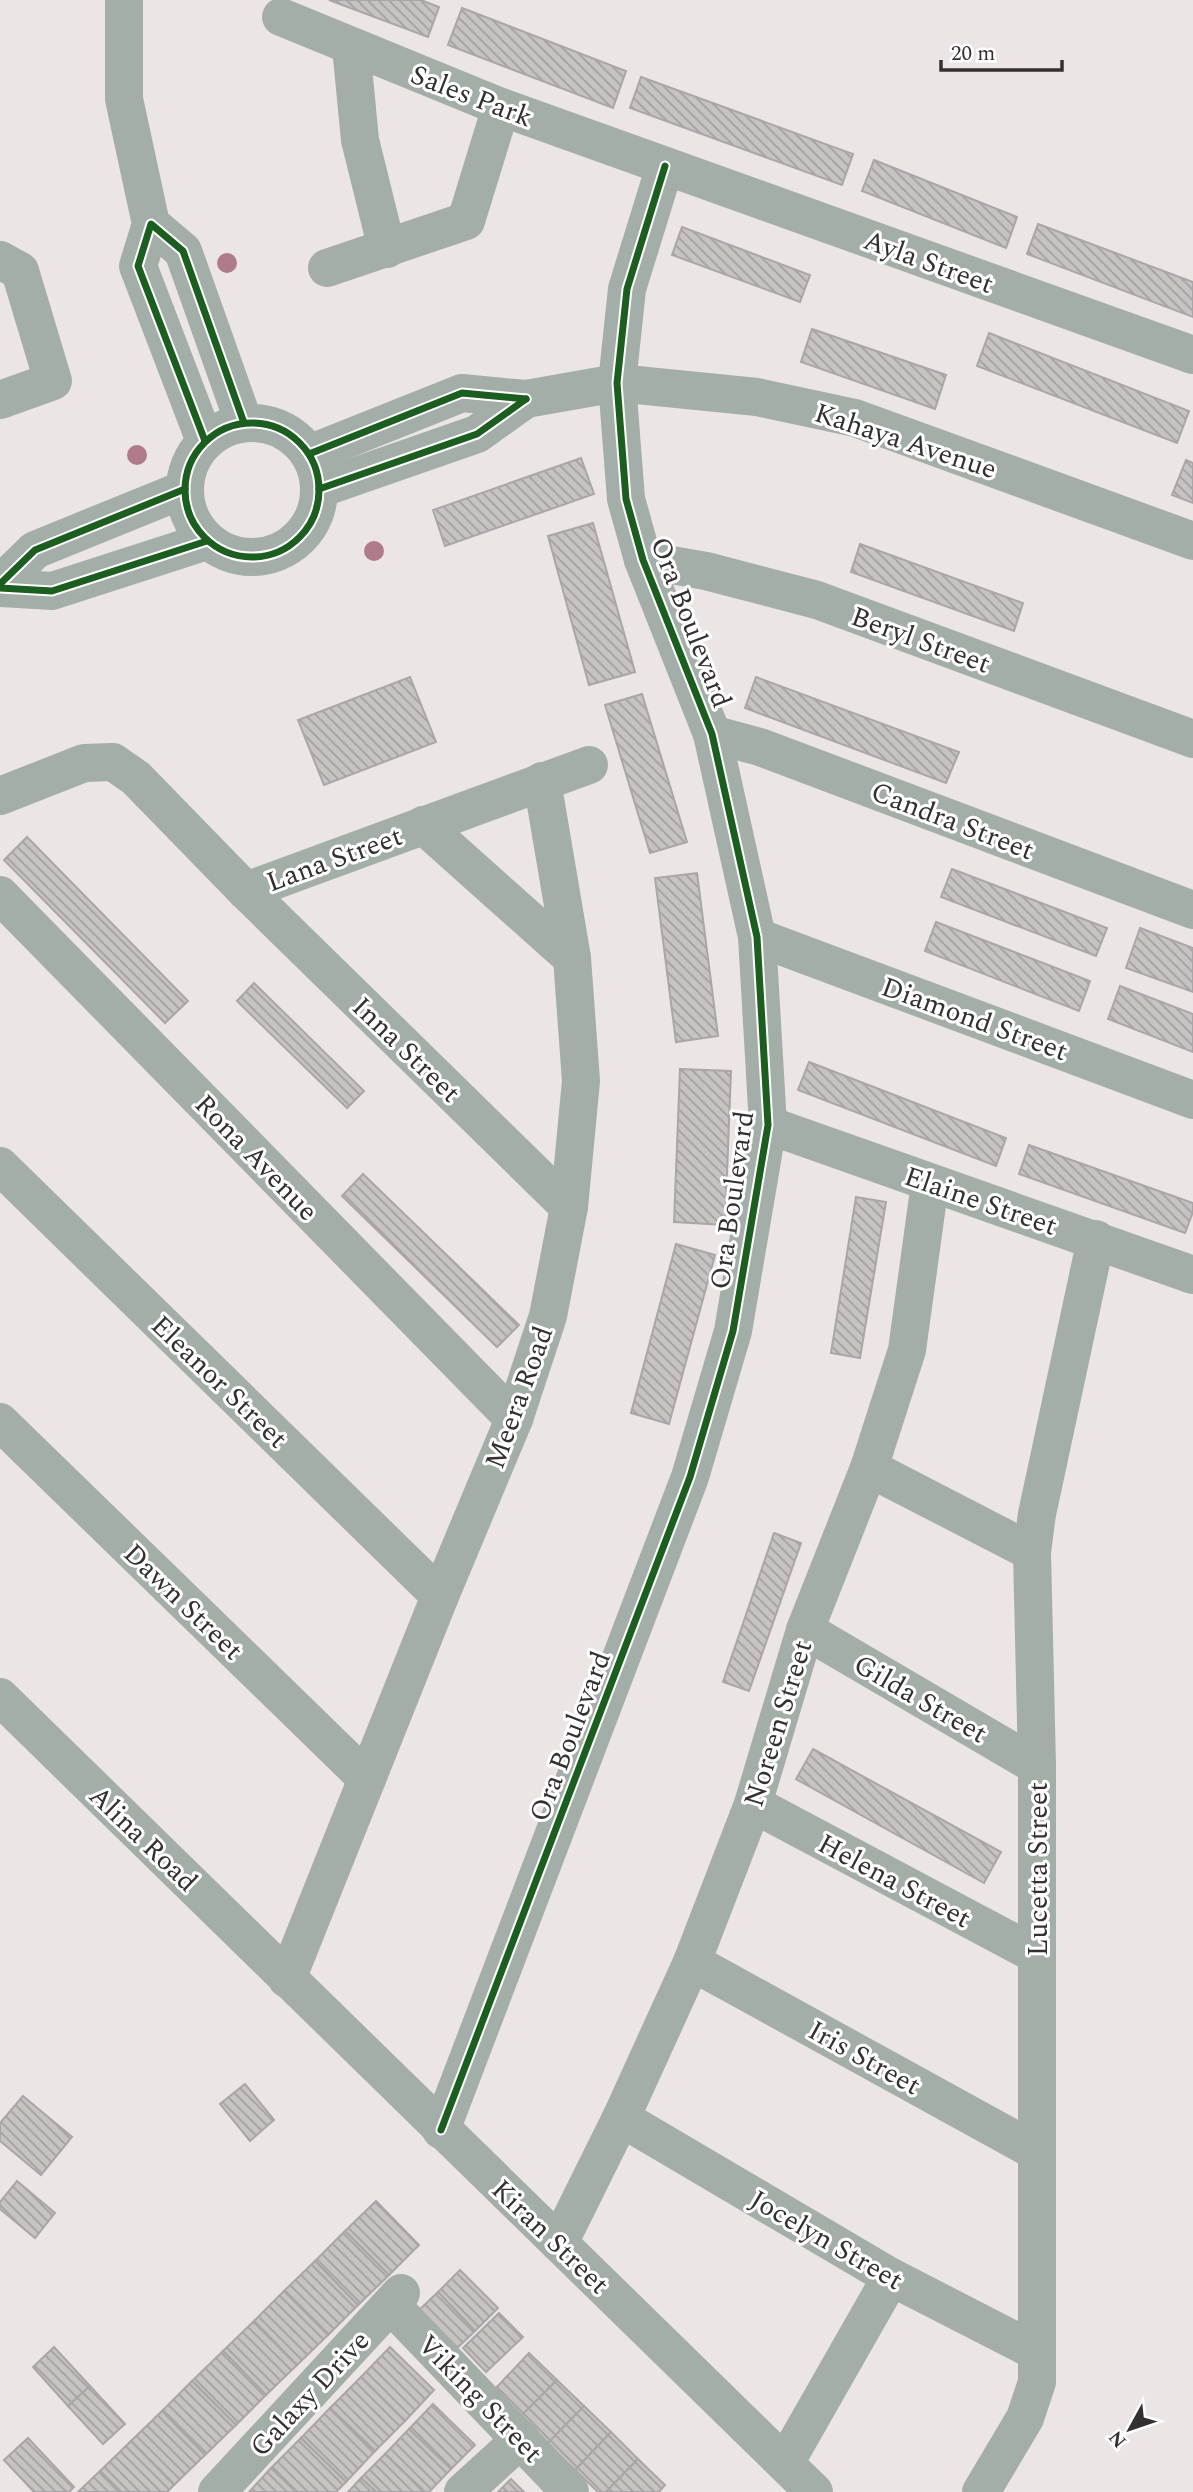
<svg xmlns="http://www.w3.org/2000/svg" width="1193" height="2492" viewBox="0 0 1193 2492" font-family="Spectral,serif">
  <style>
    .building { fill: url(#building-back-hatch); stroke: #aaa6a7; stroke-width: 2 }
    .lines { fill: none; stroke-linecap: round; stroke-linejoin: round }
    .minor { stroke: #a4aea9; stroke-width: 38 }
    .cycleway-casing { stroke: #fff; stroke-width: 11 }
    .cycleway { stroke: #1b5e20; stroke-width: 7 }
    .tree { fill: #af7b89 }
    .labels { text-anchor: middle; stroke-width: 6; stroke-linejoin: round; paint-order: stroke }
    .street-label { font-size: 28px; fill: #343031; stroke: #fff }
  </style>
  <defs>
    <pattern id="building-back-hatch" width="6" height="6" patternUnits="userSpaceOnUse" patternTransform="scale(1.75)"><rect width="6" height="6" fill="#c7c3c3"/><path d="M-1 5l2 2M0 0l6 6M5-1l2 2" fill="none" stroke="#a29f9f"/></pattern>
  </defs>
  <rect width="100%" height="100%" fill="#ebe5e6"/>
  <g class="building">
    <path d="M329 0H421L439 7 428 37Z"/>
    <path d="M462 8 626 71 613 108 448 45Z"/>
    <path d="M641 77 853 154 842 185 630 108Z"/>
    <path d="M874 160 1017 217 1006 248 862 191Z"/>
    <path d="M1038 224 1193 282V317L1027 254Z"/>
    <path d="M682 227 810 275 800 302 672 255Z"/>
    <path d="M812 329 946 375 935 409 801 362Z"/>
    <path d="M989 333 1189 411 1177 443 977 366Z"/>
    <path d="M581 458 594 494 445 546 433 510Z"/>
    <path d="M1186 460 1193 463V503L1172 495Z"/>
    <path d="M593 523 635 672 589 685 548 536Z"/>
    <path d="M860 544 1023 603 1014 631 851 572Z"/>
    <path d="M410 677 436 742 324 785 298 720Z"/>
    <path d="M756 677 959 752 946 783 745 708Z"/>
    <path d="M642 694 687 842 650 853 605 705Z"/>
    <path d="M27 837 188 1001 165 1023 4 860Z"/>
    <path d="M952 869 1107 928 1096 956 941 897Z"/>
    <path d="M697 873 718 1036 676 1042 655 878Z"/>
    <path d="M936 922 1090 981 1079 1011 925 951Z"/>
    <path d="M1140 928 1193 948V992L1126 968Z"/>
    <path d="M254 983 364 1091 347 1108 237 1001Z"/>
    <path d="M1120 986 1193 1014V1052L1108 1019Z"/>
    <path d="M809 1062 1006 1138 996 1166 798 1090Z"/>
    <path d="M680 1069 731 1071 725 1225 674 1222Z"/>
    <path d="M1029 1145 1193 1203V1212L1185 1233 1019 1174Z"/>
    <path d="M363 1174 519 1325 497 1347 342 1196Z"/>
    <path d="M856 1197 886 1202 860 1358 831 1353Z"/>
    <path d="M676 1244 715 1255 669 1424 631 1413Z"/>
    <path d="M774 1533 801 1543 749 1691 723 1682Z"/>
    <path d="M813 1749 1001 1852 984 1883 796 1779Z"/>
    <path d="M245 2084 274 2120 250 2141 220 2104Z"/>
    <path d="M23 2096 72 2137 41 2175 0 2141V2123Z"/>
    <path d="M17 2181 55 2213 35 2238 0 2209V2202Z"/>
    <path d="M376 2201 419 2245 389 2275 345 2231Z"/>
    <path d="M345 2231 389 2275 358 2305 315 2261Z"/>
    <path d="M315 2261 358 2305 328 2335 284 2291Z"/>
    <path d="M460 2270 498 2308 475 2331 438 2292Z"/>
    <path d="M284 2291 328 2335 297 2365 254 2321Z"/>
    <path d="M438 2292 475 2331 453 2352 415 2314Z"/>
    <path d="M499 2313 523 2337 486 2372 463 2348Z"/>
    <path d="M254 2321 297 2365 266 2395 223 2351Z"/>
    <path d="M54 2347 90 2386 68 2406 33 2367Z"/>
    <path d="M390 2347 434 2390 405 2421 361 2377Z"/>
    <path d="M223 2351 266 2395 236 2425 192 2381Z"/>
    <path d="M529 2353 557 2380 520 2417 493 2391Z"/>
    <path d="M361 2377 405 2421 375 2451 330 2408Z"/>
    <path d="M557 2380 584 2406 547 2444 520 2417Z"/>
    <path d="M192 2381 236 2425 205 2455 162 2411Z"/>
    <path d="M90 2386 125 2424 103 2444 68 2406Z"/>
    <path d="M433 2404 475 2445 451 2469 409 2429Z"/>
    <path d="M584 2406 611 2432 575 2470 547 2444Z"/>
    <path d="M330 2408 375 2451 346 2482 301 2438Z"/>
    <path d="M162 2411 205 2455 174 2485 131 2441Z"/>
    <path d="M409 2429 451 2469 429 2492H425L385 2454Z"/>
    <path d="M611 2432 638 2459 606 2492H598L575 2470Z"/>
    <path d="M28 2438 74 2487 69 2492H34L4 2460Z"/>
    <path d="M301 2438 346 2482 336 2492H296L271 2468Z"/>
    <path d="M131 2441 174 2485 167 2492H121L100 2471Z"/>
    <path d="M385 2454 425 2492H376L361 2478Z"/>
    <path d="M638 2459 665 2485 659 2492H606Z"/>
    <path d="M271 2468 296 2492H249Z"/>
    <path d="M100 2471 121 2492H78Z"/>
    <path d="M361 2478 376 2492H348Z"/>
    <path d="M511 2479 524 2492H498Z"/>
  </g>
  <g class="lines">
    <g class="minor">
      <path d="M124 0V99L151 224 138 266 205 441"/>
      <path d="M281 17 501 107 1193 355"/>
      <path d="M351 47 360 140 387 249"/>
      <path d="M151 224 183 251 244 423"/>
      <path d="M0 260 20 271 53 381 0 400"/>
      <path d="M327 268 466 221 501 107"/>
      <circle cx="252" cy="490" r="67"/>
      <path d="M309 454 462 393 526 399 617 383 757 397 855 418 1193 541"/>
      <path d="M319 489 477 434 526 399"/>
      <path d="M643 560 706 571 817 600 1193 739"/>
      <path d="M0 584 35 550 185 489"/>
      <path d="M0 588 52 591 207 541"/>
      <path d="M712 734 760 747 1193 910"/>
      <path d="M0 796 84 763 113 762 136 778 246 891 569 1207"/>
      <path d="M423 825 572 958"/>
      <path d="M246 891 589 765"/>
      <path d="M0 895 514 1419"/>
      <path d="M757 937 1193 1100"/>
      <path d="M768 1125 1193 1275"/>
      <path d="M0 1166 440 1596"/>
      <path d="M0 1422 367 1779"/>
      <path d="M869 1468 1032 1552"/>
      <path d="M805 1630 1037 1766"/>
      <path d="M0 1697C271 1963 542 2228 814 2492"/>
      <path d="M753 1804 1037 1955"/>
      <path d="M692 1962 1037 2152"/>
      <path d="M287 1979 440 1596 514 1419 548 1316 569 1207 581 1081 572 958 542 781"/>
      <path d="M621 2118 891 2277 1037 2352"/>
      <path d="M441 2130 690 1477 733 1331 768 1125 757 937 712 734 643 560 626 499 617 383 627 289 665 166"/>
      <path d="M559 2243 621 2118 692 1962 753 1804 805 1630 869 1468 907 1350 930 1183"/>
      <path d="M391 2305 570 2492"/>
      <path d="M785 2463 891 2277"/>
      <path d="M217 2492 401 2293"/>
      <path d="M463 2492 521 2439"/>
      <path d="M981 2492 1025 2418 1037 2382V1766L1032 1552 1037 1514 1096 1239"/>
    </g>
    <g class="cycleway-casing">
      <g id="cycleway">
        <circle cx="252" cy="490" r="67"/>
        <path d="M205 441 138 266 151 224 183 251 244 423"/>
        <path d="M309 454 462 393 526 399"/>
        <path d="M319 489 477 434 526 399"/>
        <path d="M0 584 35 550 185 489"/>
        <path d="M0 588 52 591 207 541"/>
        <path d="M441 2130 690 1477 733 1331 768 1125 757 937 712 734 643 560 626 499 617 383 627 289 665 166"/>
      </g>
    </g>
    <use href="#cycleway" class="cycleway"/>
  </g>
  <g class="tree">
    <circle cx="227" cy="263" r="10"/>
    <circle cx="137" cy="455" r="10"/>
    <circle cx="374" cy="551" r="10"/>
  </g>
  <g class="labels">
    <g class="street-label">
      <text transform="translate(472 95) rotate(21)" y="10">Sales Park</text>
      <text transform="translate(929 261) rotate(20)" y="10">Ayla Street</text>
      <text transform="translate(906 440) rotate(18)" y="10">Kahaya Avenue</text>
      <text transform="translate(692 622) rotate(69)" y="10">Ora Boulevard</text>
      <text transform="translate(921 639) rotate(20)" y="10">Beryl Street</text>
      <text transform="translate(953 820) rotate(21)" y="10">Candra Street</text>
      <text transform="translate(334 858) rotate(-20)" y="10">Lana Street</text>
      <text transform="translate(975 1018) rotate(20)" y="10">Diamond Street</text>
      <text transform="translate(407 1049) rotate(44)" y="10">Inna Street</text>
      <text transform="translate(257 1157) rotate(46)" y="10">Rona Avenue</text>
      <text transform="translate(731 1200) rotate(-82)" y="10">Ora Boulevard</text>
      <text transform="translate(981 1200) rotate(19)" y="10">Elaine Street</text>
      <text transform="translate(220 1381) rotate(44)" y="10">Eleanor Street</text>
      <text transform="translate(518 1397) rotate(-70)" y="10">Meera Road</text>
      <text transform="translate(184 1601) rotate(44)" y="10">Dawn Street</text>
      <text transform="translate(921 1698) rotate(30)" y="10">Gilda Street</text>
      <text transform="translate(777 1723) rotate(-73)" y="10">Noreen Street</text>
      <text transform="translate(569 1736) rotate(-69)" y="10">Ora Boulevard</text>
      <text transform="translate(144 1838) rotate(44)" y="10">Alina Road</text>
      <text transform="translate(1037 1869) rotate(-90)" y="10">Lucetta Street</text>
      <text transform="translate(895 1880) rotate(28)" y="10">Helena Street</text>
      <text transform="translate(865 2057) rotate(29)" y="10">Iris Street</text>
      <text transform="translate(551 2236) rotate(44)" y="10">Kiran Street</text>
      <text transform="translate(827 2239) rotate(30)" y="10">Jocelyn Street</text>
      <text transform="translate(309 2393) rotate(-47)" y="10">Galaxy Drive</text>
      <text transform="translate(481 2398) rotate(46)" y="10">Viking Street</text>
    </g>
  </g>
  <g transform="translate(1130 2429) rotate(230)" stroke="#ffffff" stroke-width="5" paint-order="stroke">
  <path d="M0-5L12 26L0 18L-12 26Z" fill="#343031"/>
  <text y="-10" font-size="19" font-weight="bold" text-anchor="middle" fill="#343031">N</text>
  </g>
  <path d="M941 60v10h121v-10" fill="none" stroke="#343031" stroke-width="3.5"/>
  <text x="951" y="60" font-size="21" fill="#343031" stroke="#ffffff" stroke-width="5" paint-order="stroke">20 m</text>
</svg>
